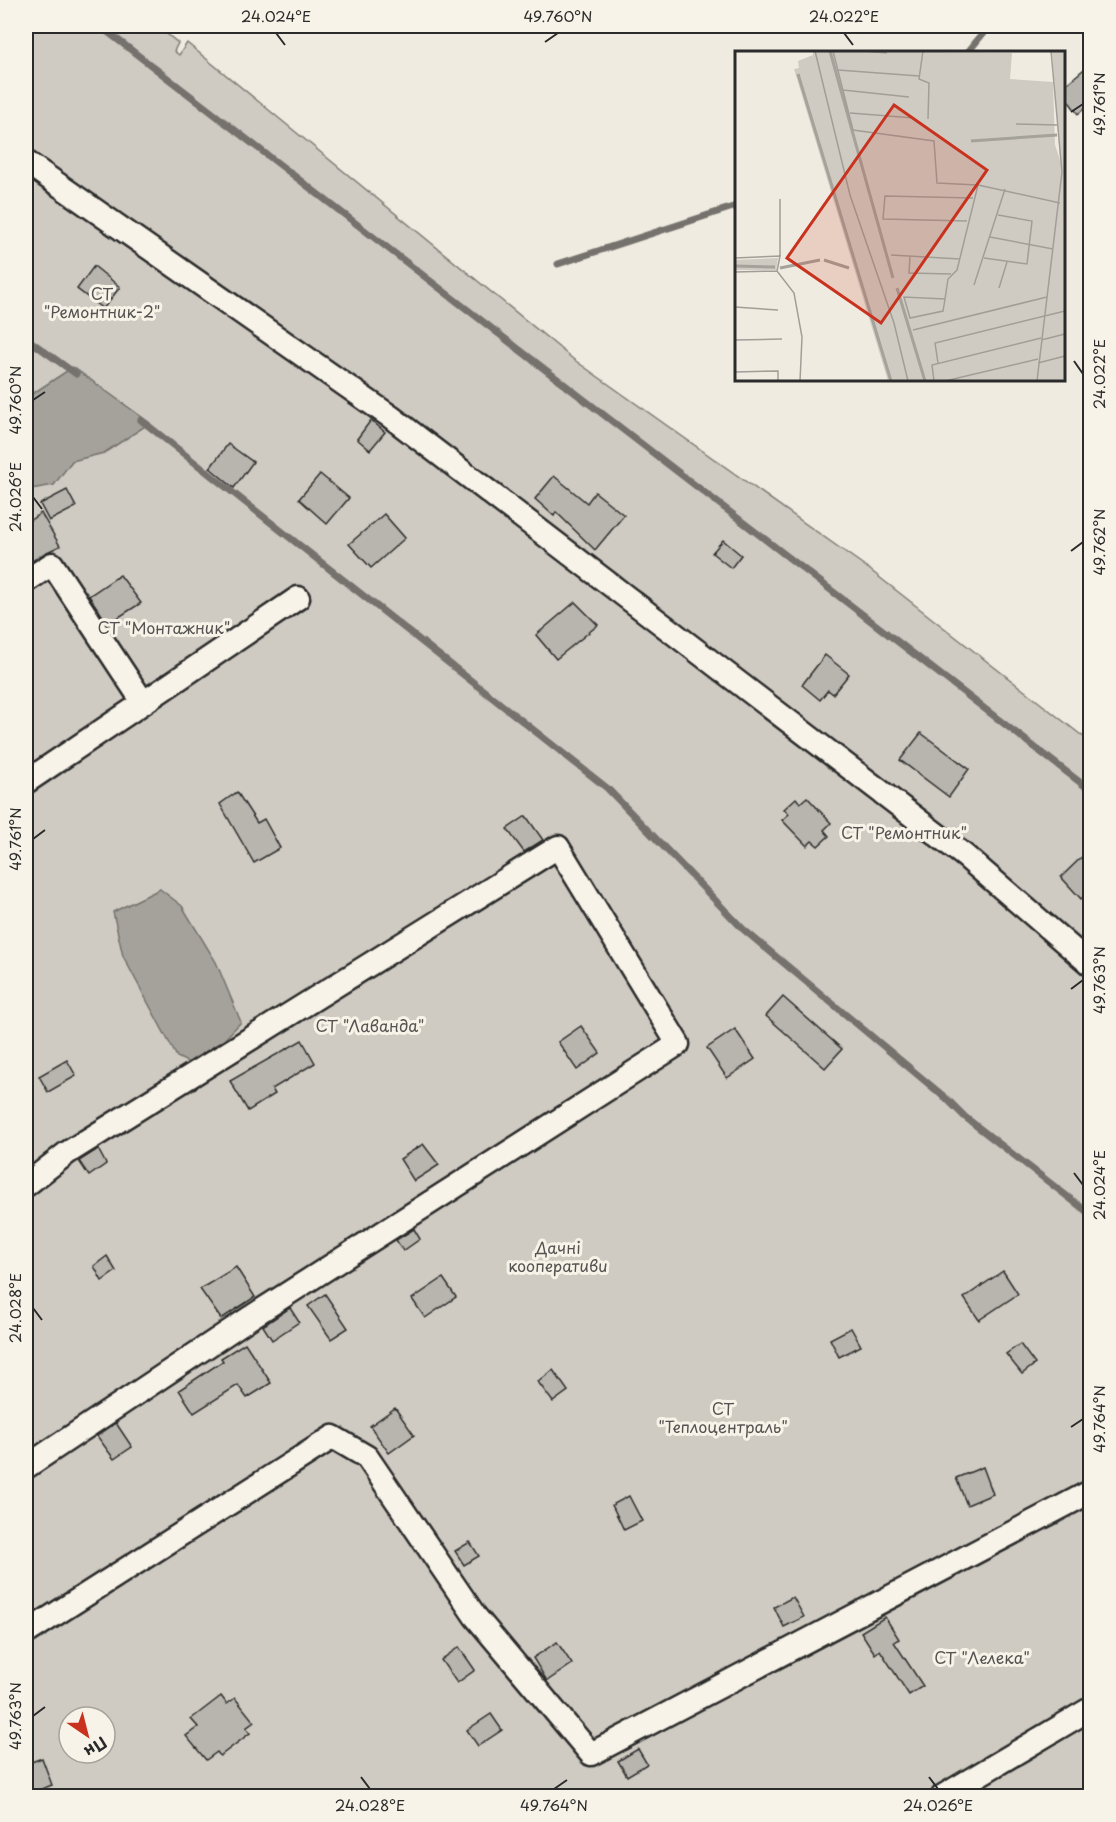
<svg xmlns="http://www.w3.org/2000/svg" width="1116" height="1822" viewBox="0 0 1116 1822" font-family="'Playpen Sans',sans-serif">
  <style>
    .green { fill: #cfcbc2; stroke: #7d7b76; stroke-width: 1.5; fill-rule: evenodd }
    .water { fill: #a4a29a; stroke: #74726e; stroke-width: 1.5 }
    .lines { fill: none; stroke-linecap: round; stroke-linejoin: round }
    .stream { stroke: #74726e; stroke-width: 7 }
    .building { fill: #b8b5ae; stroke: #2b2b2b; stroke-width: 1.5 }
    .minor-casing { stroke: #2b2b2b; stroke-width: 27 }
    .minor { stroke: #f7f3e8; stroke-width: 22 }
    .ticks { fill: none; stroke: #2b2b2b; stroke-width: 2 }
    .labels { text-anchor: middle; stroke-width: 6; stroke-linejoin: round; paint-order: stroke }
    .park-label { font-size: 16px; fill: #545351; stroke: #f7f3e8 }
    .inset-river { fill: none; stroke: #a4a29a; stroke-width: 3 }
    .inset-road { fill: none; stroke: #a19e98; stroke-width: 1.5 }
    .view { fill: #c8321e; fill-opacity: 0.15; stroke: #c8321e; stroke-width: 3 }
    .inset-edge { fill: none; stroke: #2b2b2b; stroke-width: 3 }
    .neatline { fill: none; stroke: #2b2b2b; stroke-width: 2 }
    .ticks-label { font-size: 15px; text-anchor: middle; fill: #2b2b2b }
  </style>
  <rect width="100%" height="100%" fill="#efebe0"/>
  <filter id="ink" filterUnits="userSpaceOnUse"><feTurbulence type="fractalNoise" baseFrequency=".0167" numOctaves="2"/><feDisplacementMap in="SourceGraphic" scale="12" xChannelSelector="R" yChannelSelector="G"/><feConvolveMatrix kernelMatrix="1 2 1 2 8 2 1 2 1" color-interpolation-filters="sRGB"/></filter>
  <g filter="url(#ink)">
    <path class="green" d="M26 26H157L178 43 174 51 179 55 187 43 573 359 865 566 1090 742V1796H26ZM69 1717H105V1753H69Z"/>
    <g class="water">
      <path d="M73 367 150 423 104 453 72 461 54 485 31 489 26 486V398Z"/>
      <path d="M160 889 182 906 216 962 241 1022 223 1041 189 1063 177 1057 123 956 113 912Z"/>
    </g>
    <g class="lines">
      <g class="stream">
        <path d="M100 26 1090 790"/>
        <path d="M968 52 989 26"/>
        <path d="M558 264 736 206"/>
        <path d="M26 338 76 374"/>
        <path d="M141 420 607 788 743 929 948 1100 965 1117 1090 1214"/>
      </g>
    </g>
    <g class="building">
      <path d="M1090 64V104L1078 114 1064 95V86Z"/>
      <path d="M94 266 120 287 103 309 77 289Z"/>
      <path d="M371 420 385 432 370 450 357 439Z"/>
      <path d="M228 444 253 462 234 488 210 468Z"/>
      <path d="M320 474 349 498 327 524 299 499Z"/>
      <path d="M554 476 587 503 595 492 624 515 595 550 556 512 554 516 535 499Z"/>
      <path d="M67 490 76 507 49 521 40 504Z"/>
      <path d="M41 513 60 546 45 553 26 565V523Z"/>
      <path d="M384 514 405 538 371 568 349 544Z"/>
      <path d="M723 540 741 555 731 568 712 553Z"/>
      <path d="M120 575 141 603 108 624 89 596Z"/>
      <path d="M575 602 598 625 556 659 536 635Z"/>
      <path d="M825 655 849 674 833 694 828 690 820 700 802 685Z"/>
      <path d="M921 733 969 769 949 797 900 760Z"/>
      <path d="M237 792 257 823 264 819 280 848 254 863 220 804Z"/>
      <path d="M807 797 831 823 824 830 829 836 818 846 812 841 807 846 782 820 789 814 784 809 796 798 800 803Z"/>
      <path d="M526 816 543 840 524 852 507 829Z"/>
      <path d="M1090 849V890L1081 899 1061 877Z"/>
      <path d="M783 997 842 1049 825 1068 766 1016Z"/>
      <path d="M581 1026 600 1053 577 1070 558 1042Z"/>
      <path d="M735 1029 755 1059 727 1078 707 1048Z"/>
      <path d="M302 1040 315 1063 272 1089 275 1094 248 1111 230 1081Z"/>
      <path d="M67 1060 76 1076 48 1092 39 1076Z"/>
      <path d="M423 1144 439 1165 414 1181 400 1159Z"/>
      <path d="M98 1149 106 1164 89 1176 79 1161Z"/>
      <path d="M414 1229 420 1239 403 1251 396 1240Z"/>
      <path d="M107 1256 116 1271 102 1281 94 1266Z"/>
      <path d="M236 1267 255 1297 221 1319 200 1289Z"/>
      <path d="M1003 1271 1018 1294 979 1320 964 1298Z"/>
      <path d="M443 1278 456 1297 425 1318 412 1299Z"/>
      <path d="M325 1294 348 1328 331 1339 308 1306Z"/>
      <path d="M290 1308 299 1322 272 1340 263 1326Z"/>
      <path d="M851 1328 861 1346 839 1357 830 1339Z"/>
      <path d="M245 1343 271 1383 247 1398 238 1385 194 1413 179 1390 223 1361 221 1358Z"/>
      <path d="M1020 1344 1035 1364 1022 1374 1006 1354Z"/>
      <path d="M553 1370 568 1391 553 1402 538 1382Z"/>
      <path d="M395 1408 414 1435 389 1453 370 1426Z"/>
      <path d="M116 1423 132 1447 114 1459 97 1436Z"/>
      <path d="M983 1467 993 1494 967 1505 956 1478Z"/>
      <path d="M629 1496 642 1521 624 1530 612 1505Z"/>
      <path d="M470 1542 479 1556 464 1565 455 1551Z"/>
      <path d="M793 1597 804 1617 784 1627 774 1607Z"/>
      <path d="M885 1617 899 1639 894 1642 923 1686 909 1695 880 1650 875 1654 861 1632Z"/>
      <path d="M557 1642 572 1664 547 1681 533 1658Z"/>
      <path d="M459 1647 475 1670 457 1683 441 1660Z"/>
      <path d="M221 1696 227 1704 235 1698 254 1722 246 1728 250 1733 220 1756 217 1752 206 1760 186 1736 198 1727 191 1719Z"/>
      <path d="M491 1714 502 1730 478 1746 467 1730Z"/>
      <path d="M638 1749 647 1764 627 1776 618 1761Z"/>
      <path d="M42 1758 52 1785 26 1795V1764Z"/>
    </g>
    <g class="lines">
      <g class="minor-casing">
        <g id="minor">
          <path d="M26 162 391 417 965 856 1090 964"/>
          <path d="M26 581 52 564 143 702"/>
          <path d="M26 782 298 598"/>
          <path d="M26 1185 67 1153 558 847 678 1044 248 1319 26 1467"/>
          <path d="M26 1633 333 1437 367 1457 475 1616 591 1754 1090 1492"/>
          <path d="M943 1796 1090 1709"/>
        </g>
      </g>
      <use href="#minor" class="minor"/>
    </g>
  </g>
  <path class="ticks" d="M276 33 285 45M844 33 853 45M545 42 558 33M1071 112 1083 104M1074 361 1083 374M33 400 45 392M33 497 42 509M1071 551 1083 542M33 839 45 830M1071 989 1083 980M1074 1173 1083 1185M33 1308 42 1320M1071 1427 1083 1419M33 1716 45 1707M361 1777 370 1789M929 1777 938 1789M554 1789 567 1780"/>
  <g class="labels">
    <g class="park-label">
      <text x="102" y="300">СТ<tspan x="102" dy="18">"Ремонтник-2"</tspan></text>
      <text x="164" y="634">СТ "Монтажник"</text>
      <text x="904" y="839">СТ "Ремонтник"</text>
      <text x="370" y="1032">СТ "Лаванда"</text>
      <text x="558" y="1254">Дачні<tspan x="558" dy="18">кооперативи</tspan></text>
      <text x="723" y="1415">СТ<tspan x="723" dy="18">"Теплоцентраль"</tspan></text>
      <text x="982" y="1664">СТ "Лелека"</text>
    </g>
  </g>
  <g transform="translate(735 51)">
    <rect width="330" height="330" fill="#efebe0"/>
    <path d="M78 0 277 2 275 28 318 31 320 94 325 109 317 1 330 0V330H153L59 18 64 17 63 10 78 4ZM43 207 41 219H0V209Z" fill="#cfcbc2"/>
    <path class="inset-river" d="M95 0 158 227M63 23 156 330M236 90 322 84M89 209 114 217M0 215 40 216M45 217 85 209M162 237 190 330"/>
    <path class="inset-road" d="M80 0 115 144 159 272 173 330M98 0 118 79 199 90 202 132 242 134M129 0 152 2M188 0 184 28 194 32 193 68M103 19 184 25M108 39 174 46M115 62 179 67M281 73 323 74M232 170 148 168 150 145 238 147M255 186 318 198M156 204 225 208M45 205V148M175 205 174 222 216 223M0 207 45 205 42 220M249 207 292 213 297 170 263 164M42 220 59 242 67 286 65 330M0 221 42 220M239 234 270 138M264 237 272 211M210 248 169 246 175 267 208 260 210 248 213 228 222 219 243 134 325 152M0 256 43 259M178 279 312 246M0 289 47 288M306 289 330 283M203 312 200 292 330 260M303 312 330 305M0 321 43 320V330M199 330 197 314 306 287M210 330 303 308M302 330 327 121 316 0"/>
    <path class="view" d="M159 54 252 119 146 272 52 207Z"/>
    <rect width="330" height="330" class="inset-edge"/>
  </g>
  <rect width="1116" height="1822" fill="none" stroke="#f7f3e8" stroke-width="66"/>
  <g transform="translate(87 1735) rotate(145)"><circle r="28" fill="#f7f3e8" stroke="#a5a39c" stroke-width="1.5"/>
  <path d="M0-4.5L10 22L0 15L-10 22Z" fill="#c8321e"/>
  <text y="-9" font-size="16" font-weight="bold" text-anchor="middle" fill="#2b2b2b">Пн</text>
  </g>
  <rect x="33" y="33" width="1050" height="1756" class="neatline"/>
  <g class="ticks-label">
    <text x="276" y="22">24.024°E</text>
    <text x="558" y="22">49.760°N</text>
    <text x="844" y="22">24.022°E</text>
    <text transform="translate(1100 104) rotate(-90)" y="5">49.761°N</text>
    <text transform="translate(1100 374) rotate(-90)" y="5">24.022°E</text>
    <text transform="translate(16 400) rotate(-90)" y="5">49.760°N</text>
    <text transform="translate(16 497) rotate(-90)" y="5">24.026°E</text>
    <text transform="translate(1100 542) rotate(-90)" y="5">49.762°N</text>
    <text transform="translate(16 839) rotate(-90)" y="5">49.761°N</text>
    <text transform="translate(1100 980) rotate(-90)" y="5">49.763°N</text>
    <text transform="translate(1100 1185) rotate(-90)" y="5">24.024°E</text>
    <text transform="translate(16 1308) rotate(-90)" y="5">24.028°E</text>
    <text transform="translate(1100 1419) rotate(-90)" y="5">49.764°N</text>
    <text transform="translate(16 1716) rotate(-90)" y="5">49.763°N</text>
    <text x="370" y="1811">24.028°E</text>
    <text x="554" y="1811">49.764°N</text>
    <text x="938" y="1811">24.026°E</text>
  </g>
</svg>
